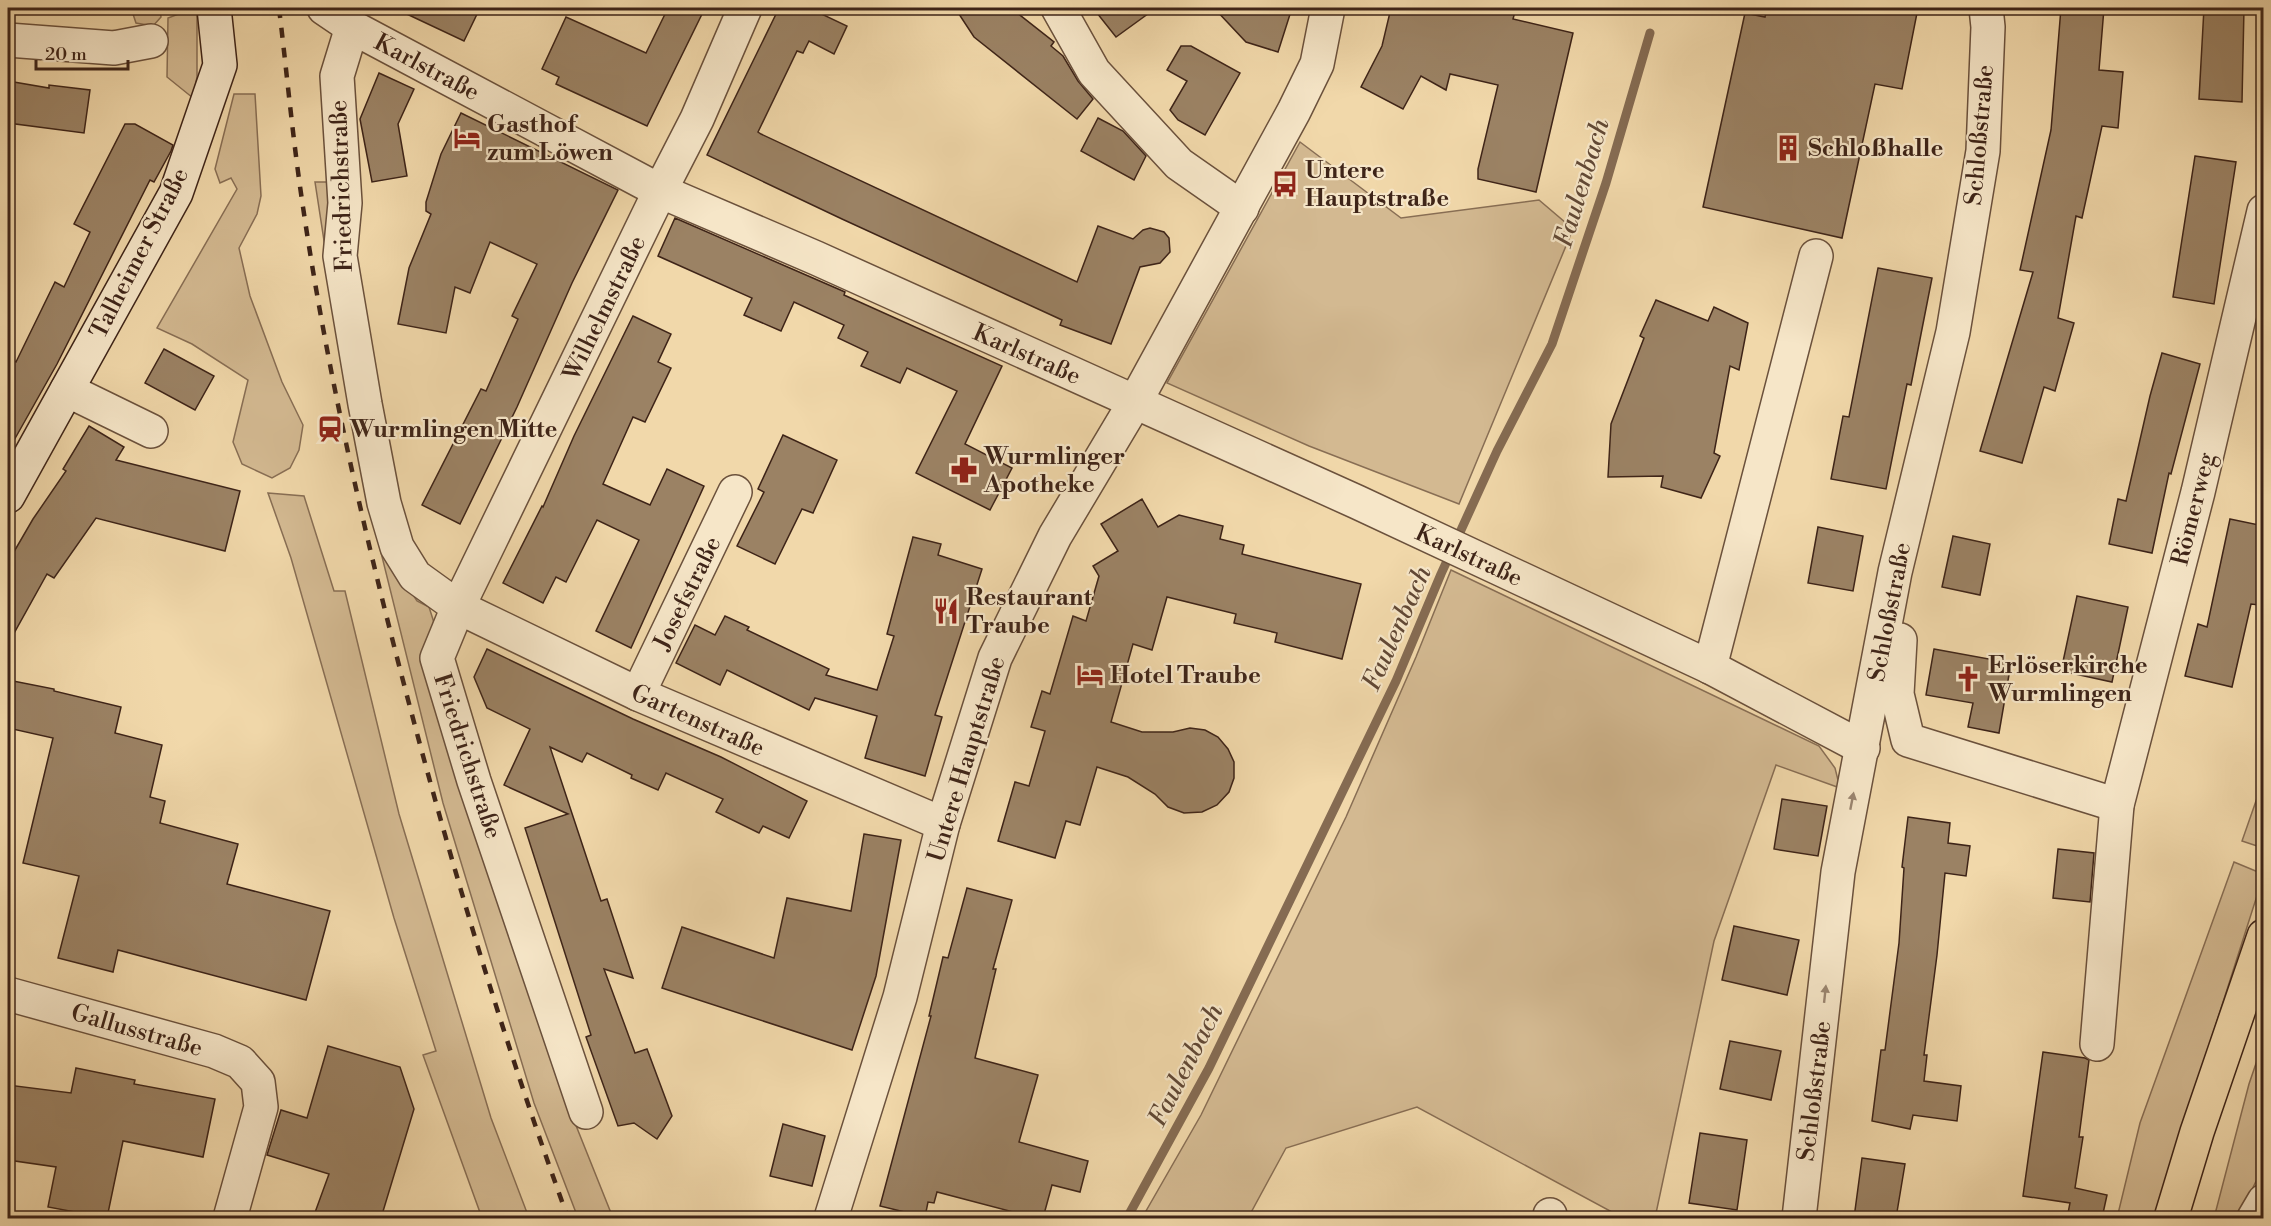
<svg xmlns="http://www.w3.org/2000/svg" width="2271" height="1226" viewBox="0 0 2271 1226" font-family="'Libre Bodoni',serif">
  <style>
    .green { fill: #d3b991; stroke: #886e54; stroke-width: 1.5 }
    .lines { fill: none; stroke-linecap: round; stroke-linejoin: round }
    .stream { stroke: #856b52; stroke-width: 9 }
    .building { fill: #9b8264; stroke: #3e2418; stroke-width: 1.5 }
    .street-casing { stroke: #6b513c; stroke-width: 36 }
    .secondary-casing { stroke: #3e2418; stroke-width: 36 }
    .primary-casing { stroke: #3e2418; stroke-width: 36 }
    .street { stroke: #f6e6c8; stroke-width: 33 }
    .secondary { stroke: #f6e6c8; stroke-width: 33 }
    .primary { stroke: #f1d8aa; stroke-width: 33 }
    .rail { stroke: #3e2418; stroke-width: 4.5; stroke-dasharray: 10 10; stroke-linecap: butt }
    .oneway { fill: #9a8570 }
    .labels { text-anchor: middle; stroke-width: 4.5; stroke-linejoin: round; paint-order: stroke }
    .street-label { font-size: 24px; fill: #3e2418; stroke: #f6e6c8 }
    .poi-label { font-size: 24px; font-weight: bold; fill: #3e2418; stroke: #f6e6c8; text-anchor: start }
    .water-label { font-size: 26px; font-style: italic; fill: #614835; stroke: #f6e6c8 }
  </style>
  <rect width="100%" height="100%" fill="#f1d8aa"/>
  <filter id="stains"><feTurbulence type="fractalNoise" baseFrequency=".00333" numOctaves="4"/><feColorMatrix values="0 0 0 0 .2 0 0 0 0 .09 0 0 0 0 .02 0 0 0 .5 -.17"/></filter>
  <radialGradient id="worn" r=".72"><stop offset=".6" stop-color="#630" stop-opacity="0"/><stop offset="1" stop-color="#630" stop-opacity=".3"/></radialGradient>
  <g class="green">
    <path d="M131 8H160L161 17 153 26 136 23Z"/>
    <path d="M192 8H197V77L193 98 167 77 168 18 192 9Z"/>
    <path d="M234 94H255L261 196 257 214 239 248 250 296 282 382 303 425 299 450 290 468 272 478 242 464 233 442 248 380 192 344 157 328 237 189 231 178 220 183 215 169Z"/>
    <path d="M1300 142 1401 218 1539 200 1573 229 1459 504 1309 446 1167 383Z"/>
    <path d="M315 182H333L404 581 417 601 429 607 437 632 573 1118 613 1218H578L534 1103 443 803 368 500 344 371Z"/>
    <path d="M268 493 304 496 334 591H345L399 814 491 1118 529 1218H482L423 1055 436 1051 394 918 291 558Z"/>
    <path d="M1451 570 1819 746 1835 768 1840 788 1776 765 1714 941 1655 1218H1623L1417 1107 1286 1148 1248 1218H1142L1201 1115 1346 817 1416 657Z"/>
    <path d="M2263 781V848L2242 841Z"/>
    <path d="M2234 862 2263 874V877L2154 1218H2117L2140 1123Z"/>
    <path d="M2263 1043V1167L2238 1218H2214L2249 1084Z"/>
  </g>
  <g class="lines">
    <path class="stream" d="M1127 1218 1209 1068 1396 681 1441 574 1497 451 1552 344 1606 183 1650 33"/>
  </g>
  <g class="building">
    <path d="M394 8H480L464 41Z"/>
    <path d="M668 8H705L647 126 556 84 559 77 542 69 566 17 646 53Z"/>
    <path d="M779 8H809L847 26 834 54 809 41 803 53 797 51 758 132 761 134 1077 282 1098 226 1133 239 1143 230 1150 228 1164 232 1169 238 1170 252 1160 263 1140 267 1111 344 1060 325 1062 320 842 219 707 155Z"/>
    <path d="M955 8H1011L1054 42 1051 46 1063 56 1078 81 1093 99 1077 119 974 37Z"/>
    <path d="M1093 8H1156L1116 37Z"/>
    <path d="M1214 8H1292L1278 52 1246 42Z"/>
    <path d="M1391 8H1516L1513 19 1573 33 1536 192 1478 179V169L1498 85 1450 74 1446 90 1421 76 1403 109 1361 87 1382 46Z"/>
    <path d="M1767 8H1918L1902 89 1875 84 1842 238 1703 207 1745 13 1765 17Z"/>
    <path d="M2061 8H2104L2099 70 2123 72 2118 128 2102 126 2082 218 2076 216 2058 318 2074 323 2055 391 2044 387 2022 463 1980 451 2033 272 2020 270 2051 130Z"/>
    <path d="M2204 8H2244L2242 102 2199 99Z"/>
    <path d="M1181 46H1191L1240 73 1205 135 1178 120 1170 110 1187 81 1167 70Z"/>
    <path d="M379 73 414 89 398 124 407 176 372 182 360 119Z"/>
    <path d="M8 81 49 88V85L90 90 84 133 8 123Z"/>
    <path d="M461 113 618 190 572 283 517 407 460 524 422 505 481 389 486 391 518 319 512 316 537 264 490 242 470 293 455 287 446 333 398 324 409 268 431 214 426 211V202L441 154Z"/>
    <path d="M1098 118 1123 131 1146 156 1134 180 1081 151Z"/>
    <path d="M125 124H135L173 145 171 151 154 182 150 180 57 364 8 451V357L16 362 55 282 64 287 90 232 74 224Z"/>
    <path d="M2195 156 2236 162 2214 304 2173 297Z"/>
    <path d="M675 218 845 292 844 295 1002 366 965 444 1012 468 990 510 916 473 957 391 907 368 900 383 861 366 868 352 838 338 844 325 794 302 781 331 744 315 752 298 658 256Z"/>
    <path d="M1878 268 1932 278 1911 385 1907 384 1886 489 1831 479 1843 416 1849 417Z"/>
    <path d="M1656 300 1708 321 1714 307 1748 323 1739 370 1730 366 1714 453 1720 456 1701 498 1661 487 1663 476 1608 477 1611 424 1644 338 1640 336Z"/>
    <path d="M633 316 671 334 658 362 671 368 645 422 633 417 603 484 650 505 667 469 704 486 631 648 596 631 639 540 597 520 566 582 556 577 543 603 503 583 542 506 543 507 574 436Z"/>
    <path d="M164 349 214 376 195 410 145 383Z"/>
    <path d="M2162 353 2200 364 2171 474 2169 473 2152 553 2109 544 2118 499 2126 501 2150 396Z"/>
    <path d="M89 426 124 447 116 460 240 491 225 551 96 518 54 578 47 574 8 644V562L33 519 66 471 63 469Z"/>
    <path d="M783 435 837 460 813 513 802 509 775 564 737 546 764 492 758 489Z"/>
    <path d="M1142 499 1158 527 1179 515 1223 526 1220 539 1244 545 1242 554 1361 584 1342 659 1275 642 1277 633 1234 623 1236 614 1167 597 1152 650 1133 644 1111 722 1142 732H1173L1190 728 1205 730 1218 737 1228 749 1234 762V778L1229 792 1217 805 1202 812 1184 813 1168 807 1155 794 1128 777 1097 767 1080 825 1066 821 1055 858 998 841 1015 782 1029 786 1045 731 1031 727 1042 691 1050 694 1073 616 1086 621 1099 576 1093 566 1118 551 1101 524Z"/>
    <path d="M2230 519 2264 526V584L2259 605 2251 604 2232 687 2185 676 2198 624 2207 627Z"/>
    <path d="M1818 527 1863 536 1853 591 1808 583Z"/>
    <path d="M1953 536 1990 544 1980 595 1942 587Z"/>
    <path d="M913 537 941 544 938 555 982 569 935 715 942 717 925 776 865 758 877 716 815 698 809 710 727 670 720 685 676 663 695 625 715 635 725 616 749 627 747 630 829 669 826 675 877 690 894 636 887 634Z"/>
    <path d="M2077 596 2128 607 2112 682 2061 671Z"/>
    <path d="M487 649 633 719 721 757 807 801 789 838 763 826 759 833 716 812 723 799 666 773 658 790 631 778 632 775 587 753 582 762 550 747 601 901 607 899 633 978 604 969 635 1053 647 1049 672 1116 657 1139 634 1123 618 1126 586 1037 591 1035 525 828 568 814 504 785 530 729 487 708 474 677Z"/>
    <path d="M1934 649 2011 663 1999 733 1968 727 1973 703 1926 695Z"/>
    <path d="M8 680 54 689V691L121 707 115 733 162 745 150 797 165 801 160 823 238 844 227 884 330 911 306 1000 118 950 113 972 58 958 79 876 23 863 53 738 8 728Z"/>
    <path d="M1782 799 1827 806 1818 856 1774 849Z"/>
    <path d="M1908 817 1950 823 1948 843 1970 846 1966 876 1945 873 1937 955 1924 1055H1927L1924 1081 1961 1086 1957 1121 1913 1115 1910 1129 1872 1121 1881 1050H1885L1899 943 1904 868 1902 867Z"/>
    <path d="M864 834 901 840 876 976 852 1050 662 988 682 927 774 958 787 898 851 911Z"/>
    <path d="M2058 849 2094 853 2090 902 2053 898Z"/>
    <path d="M967 888 1012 900 993 969H996L975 1058 1038 1075 1019 1142 1088 1161 1080 1192 1052 1185 1043 1218H1036L937 1192 934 1203 928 1202 925 1217 880 1206 931 1016H929L943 957 948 958Z"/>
    <path d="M1734 926 1799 940 1787 995 1722 980Z"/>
    <path d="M1730 1041 1781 1051 1771 1100 1720 1089Z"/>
    <path d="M328 1046 400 1067 414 1109 381 1218H313L329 1174 267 1155 281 1110 307 1118Z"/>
    <path d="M2043 1052 2085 1058 2089 1060 2079 1137H2083L2075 1188 2107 1195 2102 1218H2067L2070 1203 2023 1196Z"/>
    <path d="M76 1068 135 1080 134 1084 215 1099 203 1157 123 1141 107 1218 48 1207 56 1167 8 1160V1085L71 1093Z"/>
    <path d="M783 1124 825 1136 812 1186 770 1176Z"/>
    <path d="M1700 1133 1747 1140 1737 1210 1689 1203Z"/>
    <path d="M1862 1158 1905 1164 1896 1218H1854Z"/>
  </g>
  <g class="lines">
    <g class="street-casing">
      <g id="street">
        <path d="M324 8 352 27 660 191 816 258 1357 502 1710 667 1863 748"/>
        <path d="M745 8 697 119 660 191 458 607 638 694 943 824"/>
        <path d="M1058 8 1094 72 1179 164 1242 208"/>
        <path d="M352 27 337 76 345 203 340 256 365 404 384 503 397 547 415 576 458 607 437 658 474 781 586 1112"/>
        <path d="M8 40 114 48 151 41"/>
        <path d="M67 390 151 431"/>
        <path d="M1900 640 1897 694 1908 740 2117 805"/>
        <path d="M1710 667 1816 256"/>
        <path d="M638 694 735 492"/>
        <path d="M8 994 214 1051 240 1062 258 1082 261 1107 230 1218"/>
        <path d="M2097 1044 2117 805 2198 492 2264 211"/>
        <path d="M831 1218 900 997 943 824 995 658 1055 536 1135 402 1294 111 1317 64 1328 8"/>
        <path d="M1550 1218V1215"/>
        <path d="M1799 1218 1838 872 1895 572 1953 332 1983 151 1988 27 1986 8"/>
        <path d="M2254 1218 2264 1201"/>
      </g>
    </g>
    <g class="secondary-casing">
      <path id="secondary" d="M8 496 176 193 220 65 214 8"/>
    </g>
    <g class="primary-casing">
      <path id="primary" d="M2171 1218 2197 1132 2264 936"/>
    </g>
    <use href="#street" class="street"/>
    <use href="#secondary" class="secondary"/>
    <use href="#primary" class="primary"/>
    <path class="rail" d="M279 8C287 74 293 141 303 207 326 364 361 519 401 673 449 857 503 1040 568 1218"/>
  </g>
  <defs><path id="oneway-solid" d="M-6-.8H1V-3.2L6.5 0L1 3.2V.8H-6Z" transform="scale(1.5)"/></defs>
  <g class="oneway">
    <use href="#oneway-solid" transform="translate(1852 801) rotate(-79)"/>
    <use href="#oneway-solid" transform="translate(1825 994) rotate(-84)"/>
  </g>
  <defs>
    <g id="hotel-bare" transform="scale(2.07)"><path d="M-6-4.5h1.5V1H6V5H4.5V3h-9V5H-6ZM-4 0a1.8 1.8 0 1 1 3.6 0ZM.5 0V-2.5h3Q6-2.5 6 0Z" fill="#8f2418" stroke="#f6e6c8" stroke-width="2.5" paint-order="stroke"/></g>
    <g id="building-bare" transform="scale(2.07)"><path d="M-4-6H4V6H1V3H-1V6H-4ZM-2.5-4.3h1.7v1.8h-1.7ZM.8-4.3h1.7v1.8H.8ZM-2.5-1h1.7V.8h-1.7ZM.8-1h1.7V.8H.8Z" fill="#8f2418" stroke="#f6e6c8" stroke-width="2.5" paint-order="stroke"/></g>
    <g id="bus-bare" transform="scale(2.07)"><path d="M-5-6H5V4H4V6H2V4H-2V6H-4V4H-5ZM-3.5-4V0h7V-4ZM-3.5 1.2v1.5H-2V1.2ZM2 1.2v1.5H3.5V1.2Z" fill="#8f2418" stroke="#f6e6c8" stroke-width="2.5" paint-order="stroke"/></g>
    <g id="station-bare" transform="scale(2.07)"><path d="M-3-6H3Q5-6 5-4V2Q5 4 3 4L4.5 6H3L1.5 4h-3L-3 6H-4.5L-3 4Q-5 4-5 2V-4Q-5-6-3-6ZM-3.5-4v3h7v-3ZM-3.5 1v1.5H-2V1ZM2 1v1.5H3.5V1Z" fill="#8f2418" stroke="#f6e6c8" stroke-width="2.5" paint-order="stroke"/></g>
    <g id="pharmacy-bare" transform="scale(2.07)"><path d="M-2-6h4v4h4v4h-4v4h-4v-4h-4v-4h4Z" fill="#8f2418" stroke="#f6e6c8" stroke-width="2.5" paint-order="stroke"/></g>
    <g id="restaurant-bare" transform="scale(2.07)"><path d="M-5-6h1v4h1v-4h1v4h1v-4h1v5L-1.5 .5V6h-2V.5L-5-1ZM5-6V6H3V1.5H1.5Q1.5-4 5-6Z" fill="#8f2418" stroke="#f6e6c8" stroke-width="2.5" paint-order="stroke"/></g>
    <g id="church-bare" transform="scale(2.07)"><path d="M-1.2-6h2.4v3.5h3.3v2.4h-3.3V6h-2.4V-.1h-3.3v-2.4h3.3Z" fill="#8f2418" stroke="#f6e6c8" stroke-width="2.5" paint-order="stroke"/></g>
  </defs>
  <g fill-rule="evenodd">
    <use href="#hotel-bare" x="467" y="138"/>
    <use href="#building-bare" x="1788" y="148"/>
    <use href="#bus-bare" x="1285" y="184"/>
    <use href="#station-bare" x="330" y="429"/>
    <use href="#pharmacy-bare" x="964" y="470"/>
    <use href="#restaurant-bare" x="946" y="611"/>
    <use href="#hotel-bare" x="1090" y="675"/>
    <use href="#church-bare" x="1968" y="679"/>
  </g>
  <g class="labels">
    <g class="street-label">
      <text transform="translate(427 67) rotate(28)" y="8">Karlstraße</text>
      <text transform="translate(1979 135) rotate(-85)" y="8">Schloßstraße</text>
      <text transform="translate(341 186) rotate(-92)" y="8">Friedrichstraße</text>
      <text transform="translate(139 253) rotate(-63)" y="8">Talheimer Straße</text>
      <text transform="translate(604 308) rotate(-64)" y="8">Wilhelmstraße</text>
      <text transform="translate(1027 354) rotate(24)" y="8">Karlstraße</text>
      <text transform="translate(2193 509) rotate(-76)" y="8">Römerweg</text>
      <text transform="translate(1469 555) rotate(25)" y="8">Karlstraße</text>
      <text transform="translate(687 593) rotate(-64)" y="8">Josefstraße</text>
      <text transform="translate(1889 612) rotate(-79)" y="8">Schloßstraße</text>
      <text transform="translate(698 720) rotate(24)" y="8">Gartenstraße</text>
      <text transform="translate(468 756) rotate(72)" y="8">Friedrichstraße</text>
      <text transform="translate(966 759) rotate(-73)" y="8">Untere Hauptstraße</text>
      <text transform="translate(137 1030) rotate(16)" y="8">Gallusstraße</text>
      <text transform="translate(1814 1091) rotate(-83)" y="8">Schloßstraße</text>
    </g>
    <g class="poi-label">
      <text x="487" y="132">Gasthof<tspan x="487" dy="28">zum Löwen</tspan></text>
      <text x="1808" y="156">Schloßhalle</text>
      <text x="1305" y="178">Untere<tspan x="1305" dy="28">Hauptstraße</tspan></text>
      <text x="350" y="437">Wurmlingen Mitte</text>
      <text x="984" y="464">Wurmlinger<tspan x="984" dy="28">Apotheke</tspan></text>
      <text x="966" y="605">Restaurant<tspan x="966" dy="28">Traube</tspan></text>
      <text x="1988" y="673">Erlöserkirche<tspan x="1988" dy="28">Wurmlingen</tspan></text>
      <text x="1110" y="683">Hotel Traube</text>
    </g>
    <g class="water-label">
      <text transform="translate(1581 183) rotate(-73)" y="9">Faulenbach</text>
      <text transform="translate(1396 628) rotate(-66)" y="9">Faulenbach</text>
      <text transform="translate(1185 1065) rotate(-63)" y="9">Faulenbach</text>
    </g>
  </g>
  <rect width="2271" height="1226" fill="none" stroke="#f1d8aa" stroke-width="30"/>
  <rect x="9" y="9" width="2253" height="1208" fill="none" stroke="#3e2418" stroke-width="3"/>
  <rect x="15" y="15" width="2241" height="1196" fill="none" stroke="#3e2418" stroke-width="1.5"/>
  <path d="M36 60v9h92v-9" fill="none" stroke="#3e2418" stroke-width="3"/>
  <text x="45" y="60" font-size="18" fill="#3e2418" stroke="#f6e6c8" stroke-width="4.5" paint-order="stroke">20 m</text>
  <rect width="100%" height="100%" filter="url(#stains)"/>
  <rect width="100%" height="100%" fill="url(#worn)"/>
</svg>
